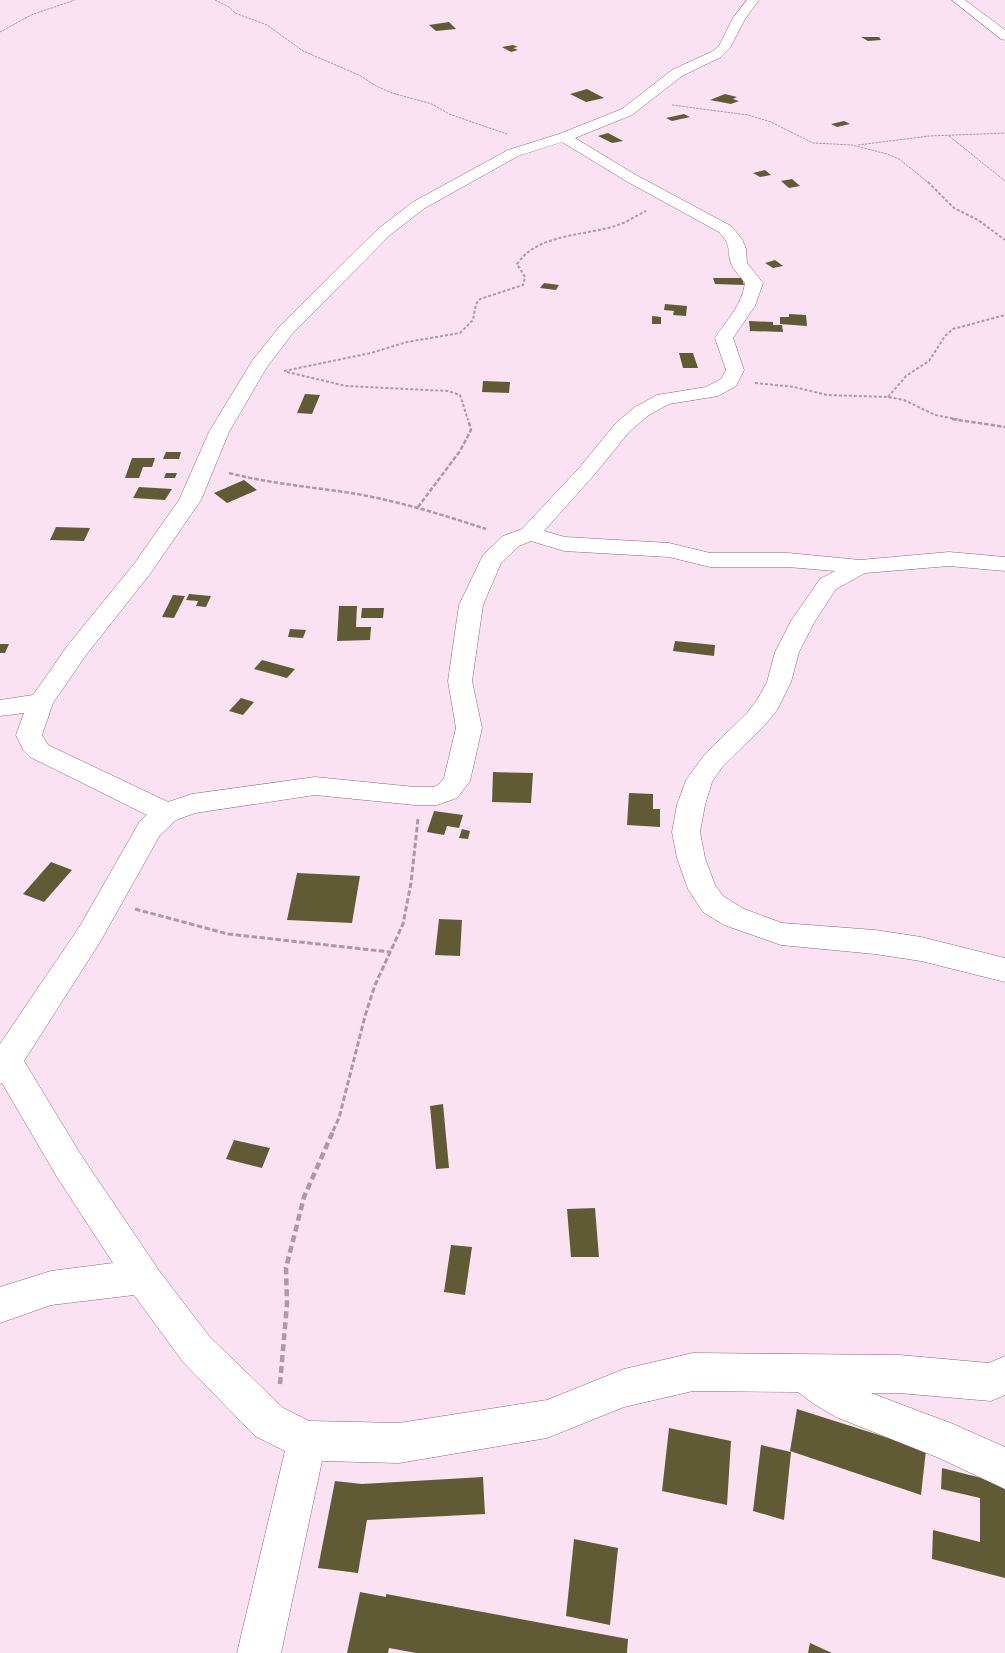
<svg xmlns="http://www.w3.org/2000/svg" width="1005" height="1653" viewBox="0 0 1005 1653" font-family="Signika,sans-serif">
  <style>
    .building { fill: #615b35 }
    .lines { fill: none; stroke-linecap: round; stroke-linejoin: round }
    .minor-casing { stroke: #89667d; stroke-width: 1 }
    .path-far4 { stroke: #ad98a6; stroke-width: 1; stroke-dasharray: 2.5 1; stroke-linecap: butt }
    .path-far3 { stroke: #ad98a6; stroke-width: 2; stroke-dasharray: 3 2; stroke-linecap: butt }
    .path-far2 { stroke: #ad98a6; stroke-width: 2.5; stroke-dasharray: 4.5 2; stroke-linecap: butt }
    .path-far1 { stroke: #ad98a6; stroke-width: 3; stroke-dasharray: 5.5 2.5; stroke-linecap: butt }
    .path { stroke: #ad98a6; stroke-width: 4.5; stroke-dasharray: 7 4; stroke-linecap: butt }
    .minor { fill: #fff; fill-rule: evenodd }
  </style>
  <rect width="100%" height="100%" fill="#fbe2f2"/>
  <g class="building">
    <path d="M449 22 456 29 436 31 429 25Z"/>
    <path d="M861 37H879L881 40 868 41Z"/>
    <path d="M513 45 518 47 513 48 518 50 511 52 502 47Z"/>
    <path d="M587 89 604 98 586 102 570 94Z"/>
    <path d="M725 94 737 97 733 99 739 101 731 104 710 100Z"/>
    <path d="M684 114 690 117 672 121 666 118Z"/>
    <path d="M844 121 850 124 837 127 831 124Z"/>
    <path d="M608 133 623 141 612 143 598 136Z"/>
    <path d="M765 170 771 175 760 177 753 173Z"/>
    <path d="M792 179 800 186 789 188 781 181Z"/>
    <path d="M775 260 783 266 773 268 765 263Z"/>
    <path d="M713 278H742L744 285 715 284Z"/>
    <path d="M544 283 559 285 556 290 540 288Z"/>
    <path d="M665 304 687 306 686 316 673 315 674 311 664 310Z"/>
    <path d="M789 314 806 315 807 326 780 324V317H789Z"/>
    <path d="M652 316 661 317V324H652Z"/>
    <path d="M749 321 773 322V325H782L783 332 750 331Z"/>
    <path d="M679 353H693L698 368H683Z"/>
    <path d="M483 381 510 382 509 393 482 392Z"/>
    <path d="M305 394 320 395 312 414 297 413Z"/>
    <path d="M166 452H181L179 459H163Z"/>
    <path d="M132 458H155L152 467H143L139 478H125Z"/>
    <path d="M166 473H177L175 478H164Z"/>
    <path d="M244 480 257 490 227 503 214 493Z"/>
    <path d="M139 487 172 489 165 500 133 498Z"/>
    <path d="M56 527 90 528 84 541 50 540Z"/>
    <path d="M189 594 211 596 206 607 196 606 198 601 186 600Z"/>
    <path d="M173 595 185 596 174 618 162 617Z"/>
    <path d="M339 606H357L356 627H371L370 640 337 641Z"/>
    <path d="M362 608H384L383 618H361Z"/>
    <path d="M290 629 306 630 303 638 288 637Z"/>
    <path d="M675 641 715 645 714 656 673 651Z"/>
    <path d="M0 644H9L5 653H0Z"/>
    <path d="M262 660 295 669 287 678 254 669Z"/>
    <path d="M241 698 254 702 243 715 229 711Z"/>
    <path d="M493 772 533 773 531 803 492 802Z"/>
    <path d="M629 793 653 794V809H660V827L627 825Z"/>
    <path d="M434 811 463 815 459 828 447 826 444 835 427 832Z"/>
    <path d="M462 829 470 831 468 839 459 838Z"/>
    <path d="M51 862 72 870 44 902 23 894Z"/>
    <path d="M297 873 360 876 352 923 287 920Z"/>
    <path d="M439 919 462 920 460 956 435 955Z"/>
    <path d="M443 1104 449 1168 436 1169 430 1106Z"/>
    <path d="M234 1140 270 1148 262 1168 226 1159Z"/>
    <path d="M595 1208 599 1257H571L567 1209Z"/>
    <path d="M451 1245 472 1247 465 1295 444 1292Z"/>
    <path d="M797 1409 926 1450 921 1495 790 1451Z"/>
    <path d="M669 1428 731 1441 727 1505 662 1491Z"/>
    <path d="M761 1445 791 1452 784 1520 753 1511Z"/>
    <path d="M942 1468 1005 1484V1578L932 1559 933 1530 980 1542V1498L941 1489Z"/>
    <path d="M483 1477 485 1514 367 1520 358 1573 318 1568 335 1481 362 1484Z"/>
    <path d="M574 1539 618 1548 610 1625 566 1616Z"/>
    <path d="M360 1592 386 1597V1594L628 1639 627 1653H416L389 1648 388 1653H347Z"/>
    <path d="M810 1643 832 1653H808Z"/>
  </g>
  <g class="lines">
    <g class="minor-casing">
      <g id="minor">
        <path d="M747 0H759L745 19 730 48 721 57 682 76 632 115 575 138 636 175 731 226 742 239 746 249 747 263 763 283 755 306 733 338 744 370 736 386 718 396 669 404 649 415 630 431 594 475 544 531 565 537 669 543 710 553H788L860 560 949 552 1005 557V571L949 566 865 573 836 589 815 621 799 652 791 682 777 710 765 725 723 766 712 782 705 805 700 832 705 858 715 885 723 896 744 909 782 923 875 930 921 937 1005 958V982L921 961 875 954 781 945 724 925 703 912 688 889 677 858 672 832 677 805 686 780 705 754 747 713 757 700 767 682 775 652 791 621 820 579 835 571 788 567H710L669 557 564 551 531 541 519 546 501 563 483 605 472 681 482 728 470 781 457 798 437 805H415L315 795 195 813 176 820 160 835 100 942 24 1061 81 1155 160 1272 209 1336 283 1408 309 1421 399 1423 547 1400 624 1369 693 1353 899 1355 989 1363 1005 1356V1395L991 1401 899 1393H871L953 1424 1005 1447V1489L939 1458 836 1417 814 1404 798 1392 693 1391 624 1407 547 1438 399 1463 322 1461 281 1653H237L285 1451 255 1436 183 1362 134 1295 51 1305 0 1323V1287L51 1271 113 1263 57 1177 2 1083 0 1084V1044L80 926 140 821 147 815 30 757 23 750 16 735 24 713 0 716V700L33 695 68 645 134 564 179 500 209 432 252 361 280 326 378 229 413 202 508 150 559 134 622 109 672 70 713 51 719 46 733 18ZM562 142 626 181 719 232C733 248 726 248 731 263 733 270 741 277 745 283 742 305 727 320 715 338L726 370 721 379 706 387 657 395 635 407 616 423 580 467 522 529 503 536 483 555 459 605 448 681 456 728 444 778 439 784 434 787H415L315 777 192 794 168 802 48 745 42 735 53 703 86 655 150 574 201 500 229 432 267 367 292 334 390 235 425 208 518 156Z"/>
        <path d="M952 0H965L1005 30V40L1001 39Z"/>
      </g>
    </g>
    <g class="path-far4">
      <path d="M215 0 229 7 235 13 267 25 303 51 359 75 376 86 392 93 432 104 449 114 507 134"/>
      <path d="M0 32 31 15 75 0"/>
      <path d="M672 105 748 115 771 122 813 143 852 145 887 154 899 159 929 183"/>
      <path d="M949 136 1005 181"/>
      <path d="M858 145 929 136 1005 133"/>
    </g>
    <g class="path-far3">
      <path d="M928 182 954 208 978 220 1005 240"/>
      <path d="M284 371 371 353 407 342 460 333 473 320 476 304 480 299 523 285 525 277 517 264C538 233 586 236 618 225 628 222 637 215 646 211"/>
      <path d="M287 372 346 386 448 391 460 395 468 420"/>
      <path d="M755 383 794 387 827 395 888 397 904 400 935 415 960 420"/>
      <path d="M888 397 906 376 929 361 945 336 953 329 1005 315"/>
    </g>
    <g class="path-far2">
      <path d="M952 419 1005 427"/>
      <path d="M229 473C271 484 314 487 357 494 401 502 444 515 486 529"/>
      <path d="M418 507 460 451 471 430 468 419"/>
    </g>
    <g class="path-far1">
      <path d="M135 909 228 934 390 952"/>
      <path d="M333 1131 339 1118 365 1016 375 985 403 924 411 883 418 819"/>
    </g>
    <path class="path" d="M280 1384 287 1304 286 1268 304 1197 334 1129"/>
    <use href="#minor" class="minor"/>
  </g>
</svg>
